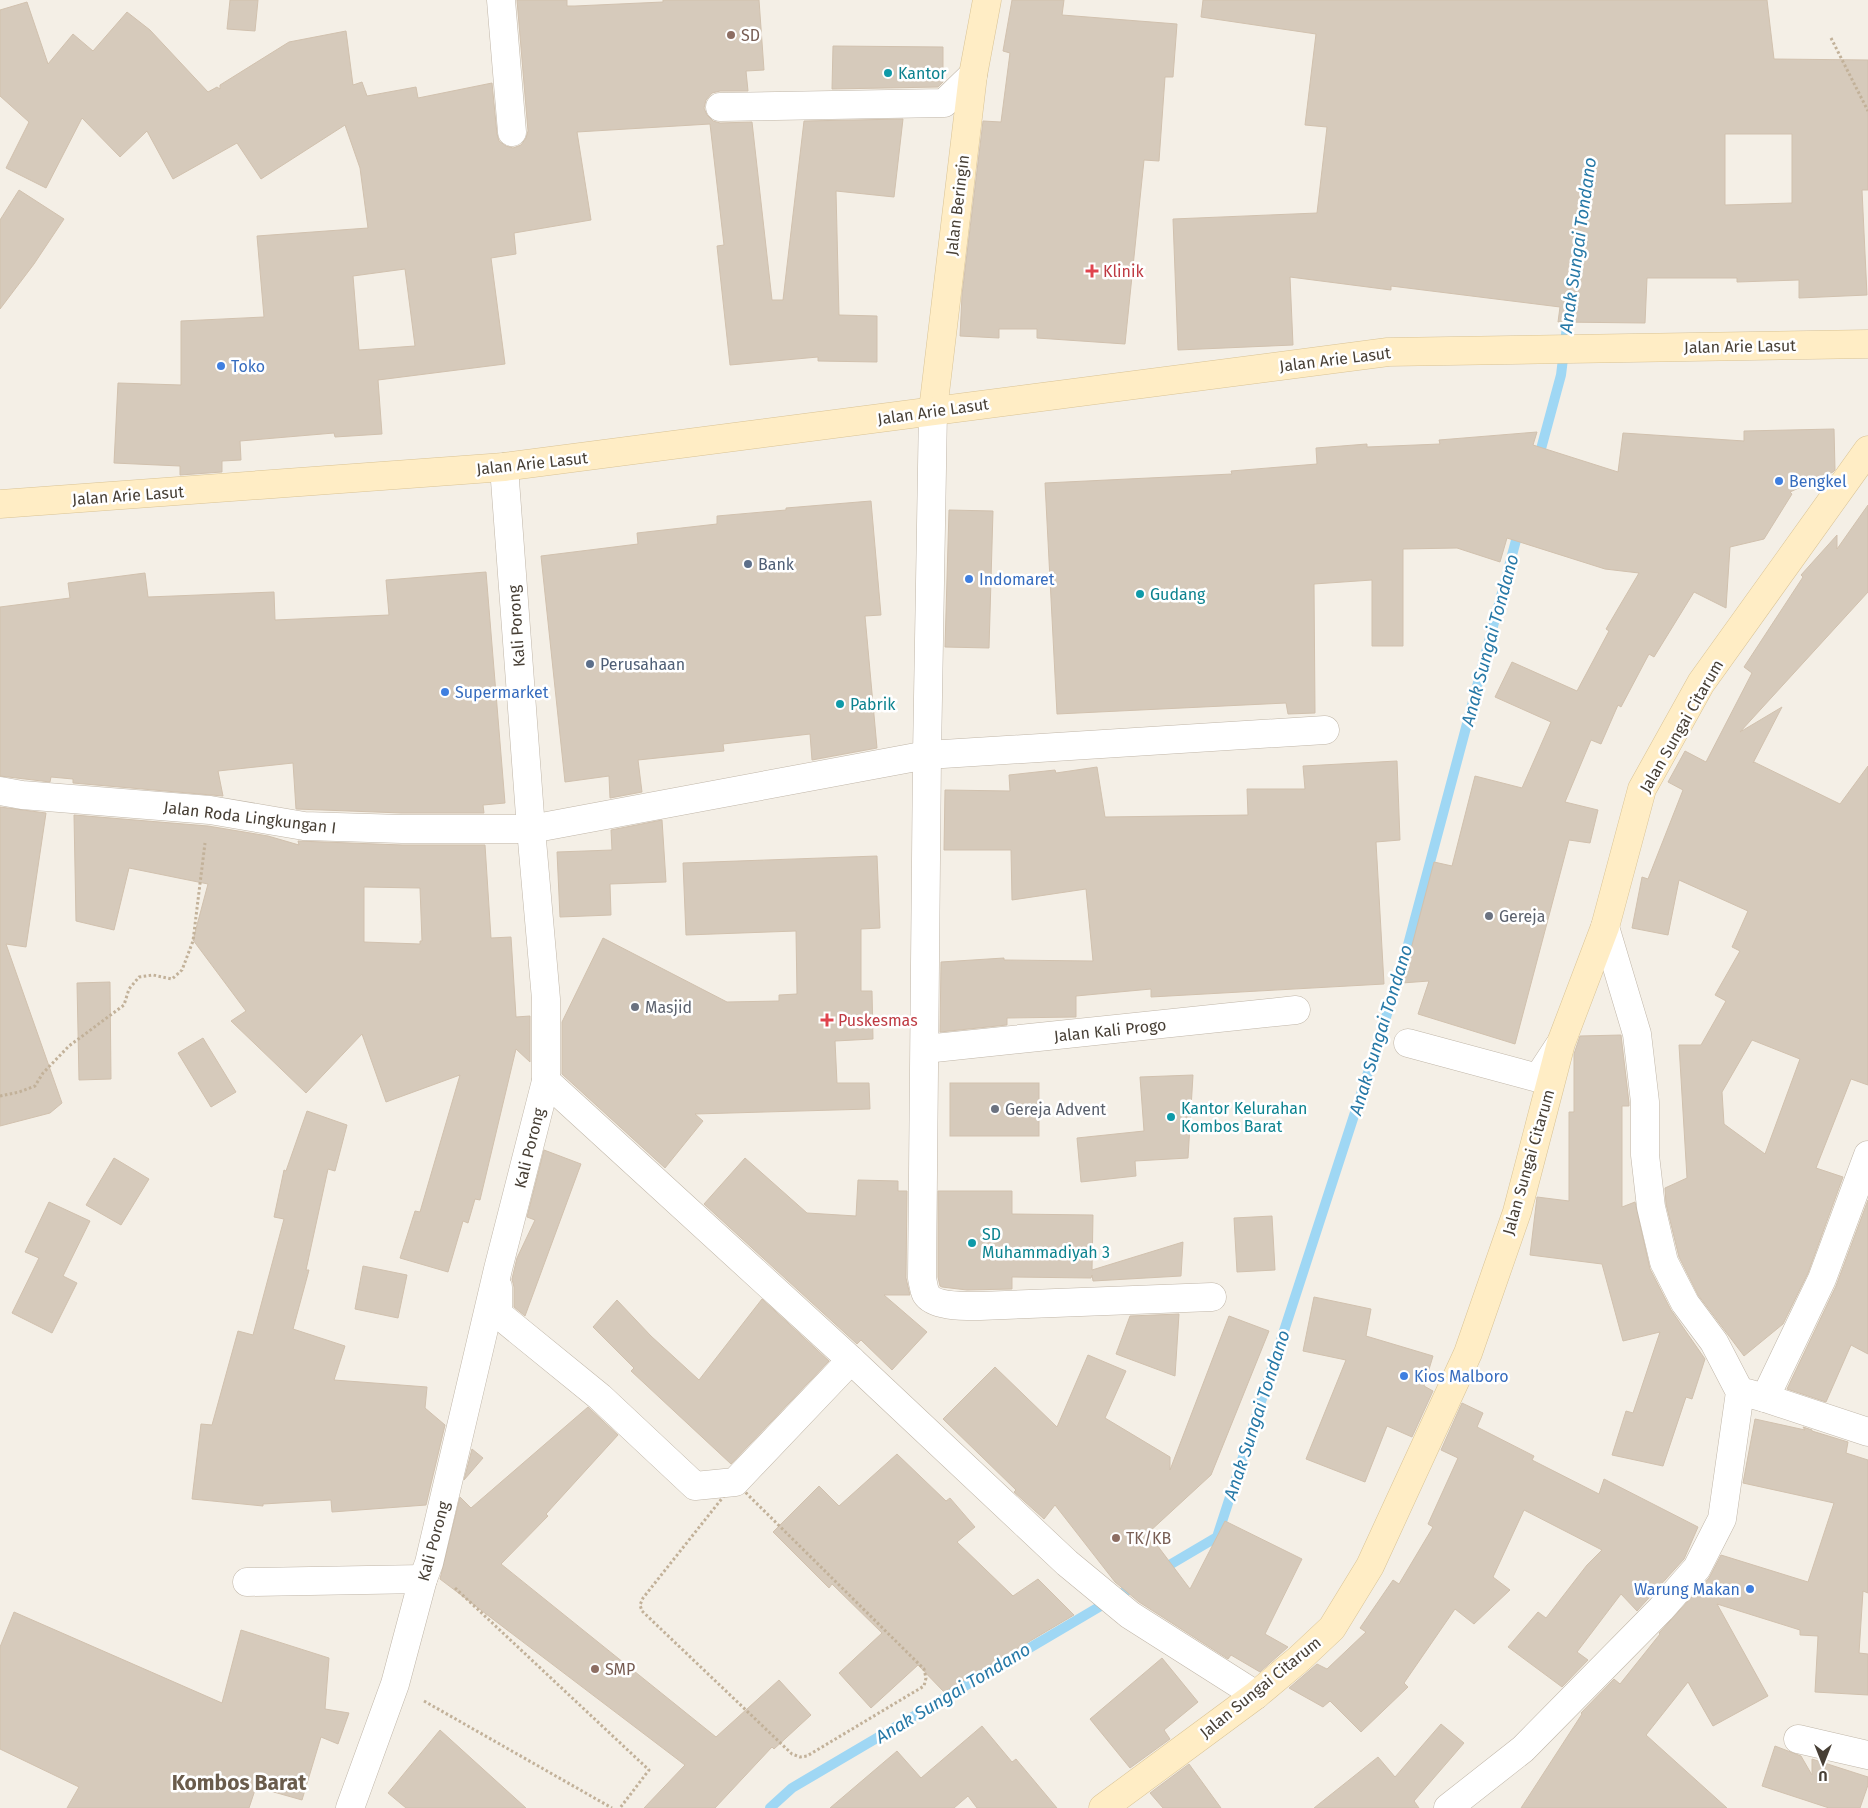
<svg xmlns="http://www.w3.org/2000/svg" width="1868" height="1808" viewBox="0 0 1868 1808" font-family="'Fira Sans',sans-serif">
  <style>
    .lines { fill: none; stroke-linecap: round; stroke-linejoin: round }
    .stream { stroke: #9fd7f4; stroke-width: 10 }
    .building { fill: #d6cabb; stroke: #d1c1ae; fill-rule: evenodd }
    .street-casing { stroke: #c0b6a8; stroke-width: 29 }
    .secondary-casing { stroke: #d9c395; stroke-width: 29 }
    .path { stroke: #c2b199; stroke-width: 3; stroke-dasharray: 2.5 2.5; stroke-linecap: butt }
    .street { stroke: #fff; stroke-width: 28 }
    .secondary { stroke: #ffedc5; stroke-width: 28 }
    .education-dot { fill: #8d6e63; stroke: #fff; stroke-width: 2 }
    .culture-dot { fill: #0f9aa8; stroke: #fff; stroke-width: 2 }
    .health-dot { fill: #e0444e; stroke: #fff; stroke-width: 2 }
    .shop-dot { fill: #3f7fe0; stroke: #fff; stroke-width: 2 }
    .service-dot { fill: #5c6f8a; stroke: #fff; stroke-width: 2 }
    .worship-dot { fill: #6b7280; stroke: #fff; stroke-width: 2 }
    .labels { text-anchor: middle; stroke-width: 5; stroke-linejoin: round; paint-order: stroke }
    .education-label { font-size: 16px; fill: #785e54; stroke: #fff; text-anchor: start }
    .culture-label { font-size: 16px; fill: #0d838f; stroke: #fff; text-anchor: start }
    .street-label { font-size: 16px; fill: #473f35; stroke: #fff }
    .health-label { font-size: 16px; fill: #be3a42; stroke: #fff; text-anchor: start }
    .shop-label { font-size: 16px; fill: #366cbe; stroke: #fff; text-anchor: start }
    .service-label { font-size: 16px; fill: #4e5e75; stroke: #fff; text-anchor: start }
    .worship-label { font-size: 16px; fill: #5b616d; stroke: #fff; text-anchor: start }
    .water-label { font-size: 18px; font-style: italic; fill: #2779a7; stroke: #fff }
    .district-label { font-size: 21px; font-weight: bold; fill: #6a5c4c; stroke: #fff }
  </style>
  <rect width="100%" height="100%" fill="#f4efe6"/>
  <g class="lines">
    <g class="stream">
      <path d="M1538 460 1561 375 1569 310"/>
      <path d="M1161 1570 1217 1537 1401 971 1519 529"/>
      <path d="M770 1808 792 1788 1138 1584"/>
    </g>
  </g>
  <g class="building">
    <path d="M230 0H258L255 31 227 29Z"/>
    <path d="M517 0H567V6H575L663 2V0H759L764 70 746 71 748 91H720L712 93 706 100 704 108 707 115 713 121 720 123 752 122 772 300H783L804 121 903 119 894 197 836 191 839 315 877 316V362L818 361V357L730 365 717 246 724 245 710 124 577 132 591 220 514 233 516 254 491 258 505 364 378 380 382 434 335 437 334 433 240 441 241 460 222 461V472L180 475V466L114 463 118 383 181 385V321L264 317 257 236 368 228 360 168 345 125 261 179 237 143 173 179 147 131 120 157 82 118 46 188 6 168 29 122 0 96V10L27 2 48 64 73 34 93 51 127 12 150 30 208 92 217 87 220 89V85L289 42 346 31 353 85 362 82 367 96 416 87 418 98 492 83 497 134 499 141 506 146 513 148 521 145 526 138 528 131ZM405 269 415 346 359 350 353 276Z"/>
    <path d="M1012 0H1064L1062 15 1177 24 1173 77H1165L1159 161 1144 160 1125 344 1037 338V329H999V338L960 336 962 295 983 121 1001 122 1010 53 1003 51Z"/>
    <path d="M1203 0H1767L1774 59 1868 60V190H1862L1867 295 1799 298V280L1737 282V278H1647L1645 323 1558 322 1560 307 1391 286V290L1290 277 1293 345 1178 350 1173 219 1317 213 1327 127 1305 125 1316 34 1201 17ZM1725 134H1792V203L1725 205Z"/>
    <path d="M833 46 943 47V82L938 87 832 89Z"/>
    <path d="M19 190 64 219 34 264 0 309V220Z"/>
    <path d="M1834 429 1835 470 1833 472 1790 492 1792 494 1764 539 1730 547 1726 608 1694 592 1654 657 1649 654 1621 707 1618 705 1601 744 1591 740 1565 802 1598 810 1590 843 1569 840 1515 1044 1418 1014 1429 981 1402 983 1434 862 1452 866 1475 776 1522 788 1551 722 1495 697 1512 662 1577 691 1609 631 1606 629 1639 573 1605 569 1507 538 1500 562 1457 548 1403 549V646H1372V580L1314 584 1315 713 1288 714 1286 703 1057 714 1045 483 1232 474 1231 471 1317 464 1316 448 1367 444V447L1440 444 1439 440 1537 432 1533 445 1618 472 1623 433 1744 441V431Z"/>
    <path d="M871 501 881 615 865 616 877 748 812 760 810 734 723 744 724 751 638 760 642 792 610 798 609 776 565 782 541 556 638 544 637 533 717 524V516L786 510V508Z"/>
    <path d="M1868 505V592L1740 732 1782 707 1753 763 1754 762 1840 804 1868 766V1085L1851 1079 1816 1168 1843 1177 1808 1273 1783 1324 1744 1356 1698 1295 1679 1257 1666 1204 1665 1188 1687 1178 1679 1045H1701L1726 1001 1715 995 1740 951 1732 947 1748 911 1679 880 1668 935 1632 928 1642 877 1648 879 1683 790 1668 782 1685 751 1706 762 1752 673 1744 667 1803 577 1801 575 1837 535V549ZM1752 1040 1800 1059 1765 1154 1724 1124 1722 1092Z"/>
    <path d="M949 510 993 511 989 648 945 647Z"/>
    <path d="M486 572 505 803 483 805 484 813H402L296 809 293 763 218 771 223 796 73 783V779L51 777 50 782 0 776V607L70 598 68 583 145 573 148 597 274 592 275 620 389 615 386 580Z"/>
    <path d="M1397 761 1400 840 1376 842 1384 984 1151 997V989L1076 996V1017L1007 1018V1025L940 1032 941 962 1004 958V960L1093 961 1086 889 1012 900 1011 850H944L945 790 1010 791 1009 775 1055 770 1056 773 1097 767 1105 817 1248 815 1247 789H1305L1303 766Z"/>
    <path d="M0 807 46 813 26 947 6 944 62 1103 50 1113 0 1126Z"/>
    <path d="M74 815 208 826 268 836 299 845 298 841 402 845H485L491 938 511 937 516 1017 530 1016V1062L516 1049 480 1200 475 1199 468 1223 463 1221 448 1272 400 1258 415 1211 420 1212 460 1075 386 1102 362 1034 306 1093 231 1021 246 1011 193 940 208 884 129 868 114 930 76 921ZM364 887 420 888 422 941H420V944L364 942Z"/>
    <path d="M662 820 666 882 610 884 611 915 560 917 557 852 612 850 611 830Z"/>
    <path d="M877 856 880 928 861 929V991H872L873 1039 835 1041 837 1083H869L870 1109 695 1114 703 1121 665 1168 562 1074V1022L603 938 727 1002 779 1001V995L797 994 796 931 686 935 683 863Z"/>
    <path d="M110 982 111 1079 79 1080 77 983Z"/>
    <path d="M1621 1035 1629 1103V1106H1622V1207L1635 1202 1650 1269 1671 1310 1705 1359 1692 1399 1686 1397 1663 1466 1612 1455 1626 1411 1633 1413 1660 1332 1623 1341 1602 1264 1530 1255 1537 1197 1569 1201V1112H1574V1054L1580 1036Z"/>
    <path d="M203 1038 236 1092 211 1107 178 1053Z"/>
    <path d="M1193 1075 1188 1158 1135 1161 1136 1176 1081 1182 1077 1138 1144 1131 1140 1077Z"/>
    <rect x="950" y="1083" width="89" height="53"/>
    <path d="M307 1111 347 1125 335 1171 328 1169 306 1270H309L293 1329 345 1346 334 1380 427 1387 425 1408 445 1425 426 1505 332 1512 331 1500 263 1504V1506L192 1499 201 1424 212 1425 238 1331 253 1335 284 1219 274 1217 284 1170 286 1171Z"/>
    <path d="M544 1150 581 1164 525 1316 514 1307V1287L512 1279 517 1258 535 1220 527 1217Z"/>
    <path d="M114 1158 149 1179 121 1225 86 1205Z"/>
    <path d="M745 1158 807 1213 856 1216 858 1180 898 1181V1191H907L906 1278 910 1295H884L927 1332 892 1370 861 1340 857 1344 704 1204Z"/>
    <path d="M938 1191H1012V1214L1093 1215 1092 1270 1183 1242 1181 1276 1093 1281 1092 1275 1091 1278 1012 1277V1289L967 1290 942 1287 940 1286 938 1277Z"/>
    <path d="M1868 1200V1354L1851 1345 1826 1402 1787 1389 1836 1286Z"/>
    <path d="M49 1202 90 1221 63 1276 77 1283 52 1333 12 1313 39 1258 25 1252Z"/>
    <path d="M1272 1216 1275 1270 1237 1272 1234 1218Z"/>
    <path d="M363 1266 407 1275 398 1318 355 1309Z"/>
    <path d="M1314 1297 1371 1309 1366 1336 1433 1356 1424 1386 1433 1391 1412 1437 1387 1426 1365 1482 1306 1459 1346 1360 1303 1351Z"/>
    <path d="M762 1299 829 1361 731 1464 631 1371 634 1368 593 1327 617 1300 651 1336 699 1380Z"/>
    <path d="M1179 1314 1175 1376 1116 1354 1130 1316Z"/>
    <path d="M1229 1316 1269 1331 1211 1475 1148 1533 1190 1589 1225 1521 1302 1559 1265 1634 1288 1647 1260 1672 1231 1655 1228 1659 1139 1602 1115 1582 1055 1505 1044 1519 1014 1492 1016 1490 943 1419 995 1367 1057 1427 1088 1355 1126 1371 1105 1418 1170 1457V1470Z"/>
    <path d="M1462 1403 1483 1413 1477 1427 1534 1456 1532 1460 1599 1494 1604 1479 1698 1527 1684 1559 1637 1611 1621 1594 1577 1652 1588 1660 1562 1687 1508 1647 1538 1612 1546 1618 1587 1565 1602 1550 1524 1510 1493 1577 1510 1590 1474 1624 1455 1609 1404 1683 1408 1687 1361 1732 1330 1701 1323 1707 1289 1688 1317 1664 1327 1669 1366 1632 1360 1628 1393 1580 1399 1584 1433 1527 1428 1524 1458 1458 1441 1450Z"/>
    <path d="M588 1407 618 1435 546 1514 548 1516 501 1564 716 1737 779 1680 811 1715 774 1749 772 1747 715 1808H644L685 1765 440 1579 460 1497 471 1508Z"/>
    <path d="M1755 1419 1805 1430 1803 1427 1812 1430V1431L1848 1442 1846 1453 1868 1460V1593L1863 1591 1859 1653 1868 1654V1695L1815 1692 1818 1636 1800 1635V1630L1717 1604 1768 1696 1713 1726 1688 1682 1646 1735 1727 1808H1521L1582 1714 1581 1713 1614 1679 1620 1684 1660 1634 1659 1633 1709 1578 1721 1555 1808 1582 1834 1503 1743 1483Z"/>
    <path d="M472 1449 483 1458 464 1480Z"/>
    <path d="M897 1454 946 1501 950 1498 975 1527 957 1542 1013 1596 1038 1579 1074 1615 944 1692 918 1665 871 1708 839 1673 882 1633 832 1584 829 1588 773 1532 819 1486 839 1506Z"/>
    <path d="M14 1612 222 1703 241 1630 329 1658 325 1709 349 1713 338 1744 321 1737 302 1800 256 1787 249 1808H67L79 1787 0 1749V1647Z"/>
    <path d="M1162 1658 1198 1702 1164 1730 1170 1739 1130 1768 1090 1719Z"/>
    <path d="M1441 1724 1464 1743 1414 1801 1419 1808H1314L1378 1757 1395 1777Z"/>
    <path d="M982 1726 1012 1762 1016 1759 1057 1808H977L968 1796 954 1808H830L897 1751 921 1778Z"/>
    <path d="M440 1730 526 1808H406L388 1793Z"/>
    <path d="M1775 1746 1801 1756 1812 1775V1759L1868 1777V1785L1860 1808H1829L1762 1786Z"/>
    <path d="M1189 1764 1221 1808H1163L1150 1793Z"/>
  </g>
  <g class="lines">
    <g class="street-casing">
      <g id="street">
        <path d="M501 0 512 132"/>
        <path d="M720 107 944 103 973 75"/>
        <path d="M933 410 927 755 922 1278C923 1283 924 1290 926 1294 934 1307 966 1306 980 1306L1212 1297"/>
        <path d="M0 791 22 795 210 810 304 826 402 829H531L927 755 1325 730"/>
        <path d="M1408 1043 1538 1078 1559 1046"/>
        <path d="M925 1049 1296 1010"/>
        <path d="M546 1081 851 1360 1067 1563 1130 1615 1256 1695"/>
        <path d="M498 1287V1314L600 1397 695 1486 735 1482 851 1360"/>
        <path d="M1747 1393 1765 1398 1868 1432"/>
        <path d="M1765 1398 1822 1279 1868 1155"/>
        <path d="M247 1582 423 1579"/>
        <path d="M1798 1739 1868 1755"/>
        <path d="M350 1808 395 1684 423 1579 429 1563 498 1269 546 1081V999L531 829 504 467"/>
        <path d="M1448 1808 1523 1749 1661 1609 1697 1568 1722 1519 1740 1392 1714 1342 1685 1303 1664 1262 1651 1207 1645 1155V1102L1637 1034 1605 927"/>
      </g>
    </g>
    <g class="secondary-casing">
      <g id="secondary">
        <path d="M933 410 973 75 987 0"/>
        <path d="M0 504 504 467 1388 352 1868 344"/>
        <path d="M1103 1808 1256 1695 1299 1659 1332 1628 1370 1566 1468 1353 1517 1212 1561 1043 1605 927 1642 789 1701 683 1868 450"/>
      </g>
    </g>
    <g class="path">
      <path d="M1831 38 1868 111"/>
      <path d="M0 1096 19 1092 35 1086 43 1073 69 1046 124 1005 129 989 139 977 153 975 172 979 182 970 193 941 205 843"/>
      <path d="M735 1482 924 1669 926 1678 924 1686 807 1756 800 1757 792 1754 642 1611 640 1605 643 1598Z"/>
      <path d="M455 1588 649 1770 620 1808"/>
      <path d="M424 1701 612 1808"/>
    </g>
    <use href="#street" class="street"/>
    <use href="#secondary" class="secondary"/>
  </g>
  <g class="education-dot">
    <circle cx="731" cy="35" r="5"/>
    <circle cx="1116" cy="1538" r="5"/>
    <circle cx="595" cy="1669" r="5"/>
  </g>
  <g class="culture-dot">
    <circle cx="888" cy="73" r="5"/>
    <circle cx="1140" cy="594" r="5"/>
    <circle cx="840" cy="704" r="5"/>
    <circle cx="1171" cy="1117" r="5"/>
    <circle cx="972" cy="1243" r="5"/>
  </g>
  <g class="health-dot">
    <path d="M1089.5 263.5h5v5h5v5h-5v5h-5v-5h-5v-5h5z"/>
    <path d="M824.5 1012.5h5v5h5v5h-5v5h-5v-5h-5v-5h5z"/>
  </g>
  <g class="shop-dot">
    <circle cx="221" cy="366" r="5"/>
    <circle cx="1779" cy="481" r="5"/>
    <circle cx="969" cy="579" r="5"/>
    <circle cx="445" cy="692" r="5"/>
    <circle cx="1404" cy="1376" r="5"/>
    <circle cx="1750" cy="1589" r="5"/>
  </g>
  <g class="service-dot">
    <circle cx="748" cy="564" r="5"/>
    <circle cx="590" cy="664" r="5"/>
  </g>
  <g class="worship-dot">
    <circle cx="1489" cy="916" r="5"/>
    <circle cx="635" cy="1007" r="5"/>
    <circle cx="995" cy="1109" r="5"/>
  </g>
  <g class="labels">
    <g class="education-label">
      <text x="741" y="41">SD</text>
      <text x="1126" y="1544">TK/KB</text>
      <text x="605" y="1675">SMP</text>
    </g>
    <g class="culture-label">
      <text x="898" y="79">Kantor</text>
      <text x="1150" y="600">Gudang</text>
      <text x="850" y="710">Pabrik</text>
      <text x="1181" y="1114">Kantor Kelurahan<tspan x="1181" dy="18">Kombos Barat</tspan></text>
      <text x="982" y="1240">SD<tspan x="982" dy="18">Muhammadiyah 3</tspan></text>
    </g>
    <g class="street-label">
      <text transform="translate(957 205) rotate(-83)" y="6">Jalan Beringin</text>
      <text transform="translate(1740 346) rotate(-1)" y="6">Jalan Arie Lasut</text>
      <text transform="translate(1335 359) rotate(-7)" y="6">Jalan Arie Lasut</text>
      <text transform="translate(933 411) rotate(-8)" y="6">Jalan Arie Lasut</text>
      <text transform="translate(532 463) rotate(-6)" y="6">Jalan Arie Lasut</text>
      <text transform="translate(128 495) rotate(-4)" y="6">Jalan Arie Lasut</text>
      <text transform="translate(516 626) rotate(-94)" y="6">Kali Porong</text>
      <text transform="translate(1681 726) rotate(-60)" y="6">Jalan Sungai Citarum</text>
      <text transform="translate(250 817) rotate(7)" y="6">Jalan Roda Lingkungan I</text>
      <text transform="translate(1110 1030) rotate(-6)" y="6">Jalan Kali Progo</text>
      <text transform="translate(529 1148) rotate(-76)" y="6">Kali Porong</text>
      <text transform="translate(1528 1162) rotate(-74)" y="6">Jalan Sungai Citarum</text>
      <text transform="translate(433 1541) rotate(-75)" y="6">Kali Porong</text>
      <text transform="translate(1260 1687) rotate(-39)" y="6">Jalan Sungai Citarum</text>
    </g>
    <g class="health-label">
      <text x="1103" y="277">Klinik</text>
      <text x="838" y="1026">Puskesmas</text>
    </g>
    <g class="shop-label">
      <text x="231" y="372">Toko</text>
      <text x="1789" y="487">Bengkel</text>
      <text x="979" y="585">Indomaret</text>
      <text x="455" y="698">Supermarket</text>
      <text x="1414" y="1382">Kios Malboro</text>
      <text x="1740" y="1595" text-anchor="end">Warung Makan</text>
    </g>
    <g class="service-label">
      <text x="758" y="570">Bank</text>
      <text x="600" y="670">Perusahaan</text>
    </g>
    <g class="worship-label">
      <text x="1499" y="922">Gereja</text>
      <text x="645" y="1013">Masjid</text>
      <text x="1005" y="1115">Gereja Advent</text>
    </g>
    <g class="water-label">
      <text transform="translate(1578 245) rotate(-82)" y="6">Anak Sungai Tondano</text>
      <text transform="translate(1490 640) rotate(-75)" y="6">Anak Sungai Tondano</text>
      <text transform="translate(1381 1030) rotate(-73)" y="6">Anak Sungai Tondano</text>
      <text transform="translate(1257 1415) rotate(-72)" y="6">Anak Sungai Tondano</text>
      <text transform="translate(953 1693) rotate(-31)" y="6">Anak Sungai Tondano</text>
    </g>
    <g class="district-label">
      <text x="239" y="1790">Kombos Barat</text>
    </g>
  </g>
  <g transform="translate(1823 1763) rotate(180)" stroke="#ffffff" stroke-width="4" paint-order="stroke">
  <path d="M0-4L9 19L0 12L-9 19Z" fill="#473f35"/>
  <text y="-8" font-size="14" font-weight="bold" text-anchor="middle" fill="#473f35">U</text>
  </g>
</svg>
